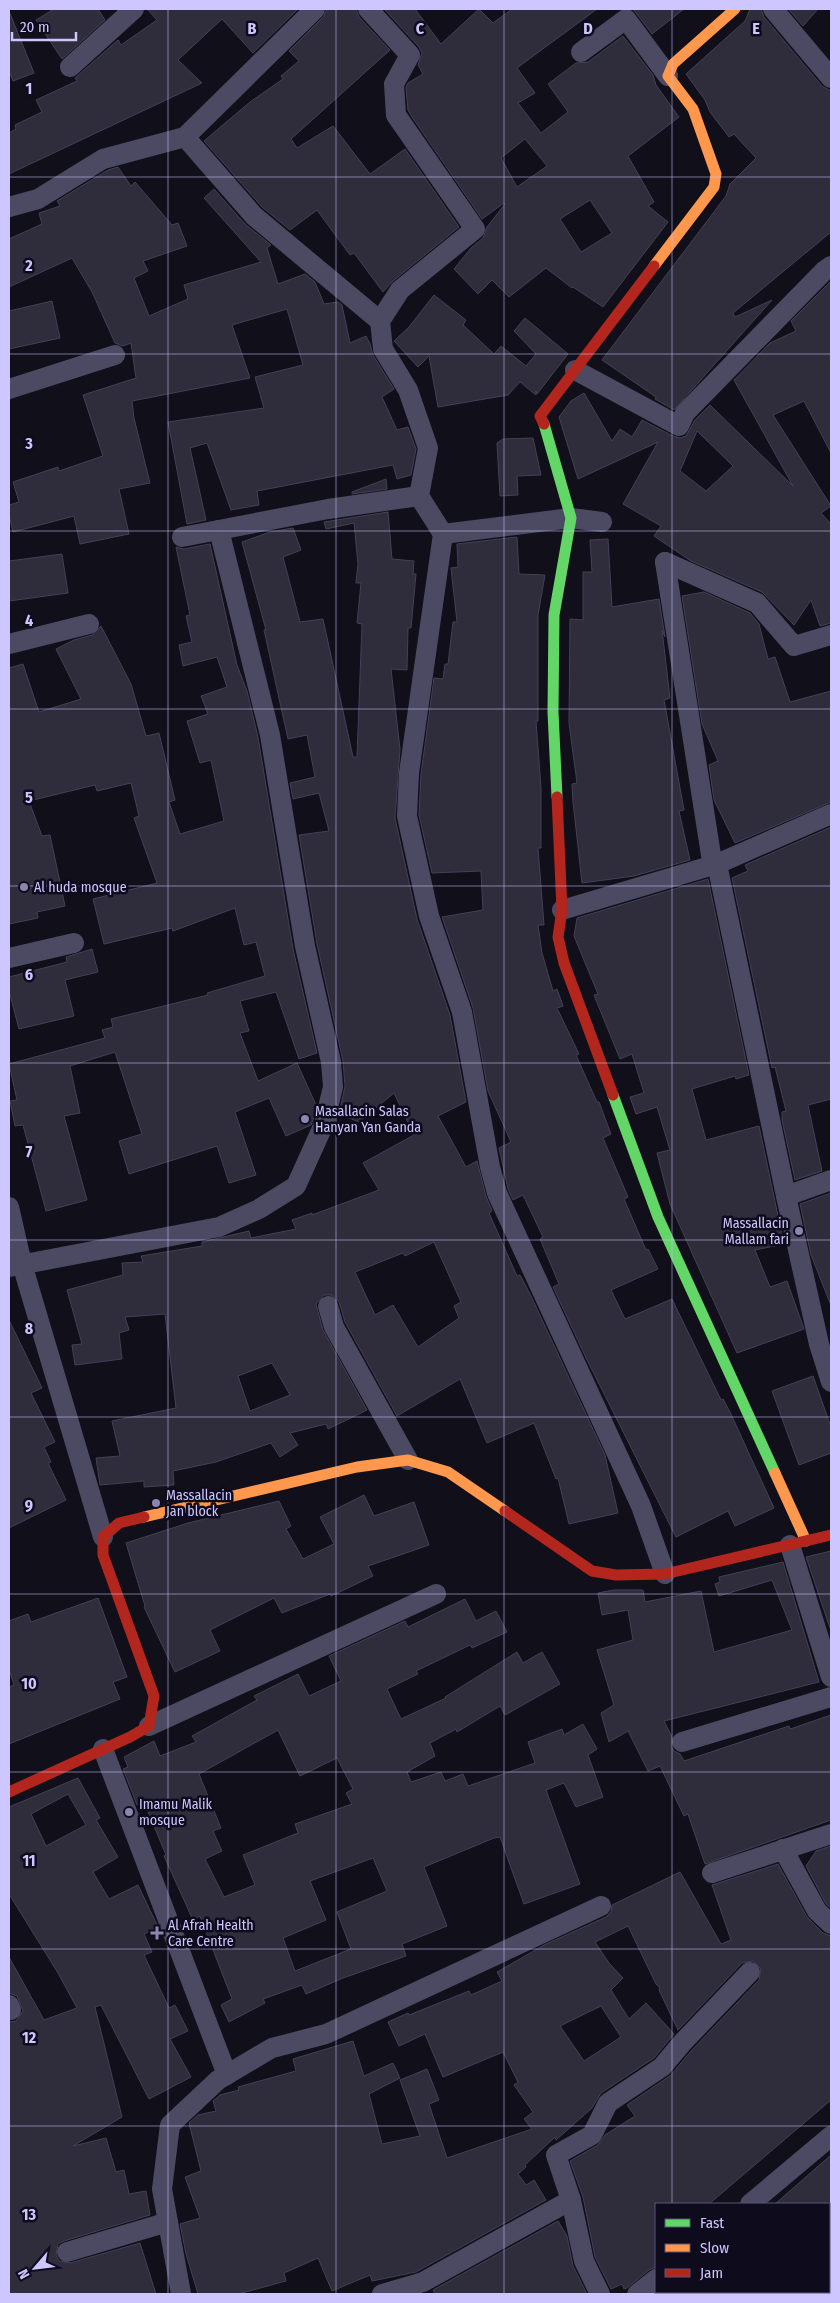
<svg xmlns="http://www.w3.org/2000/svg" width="840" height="2303" viewBox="0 0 840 2303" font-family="'Fira Sans Condensed',sans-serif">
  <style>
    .building { fill: #2f2c3c; stroke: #444058; fill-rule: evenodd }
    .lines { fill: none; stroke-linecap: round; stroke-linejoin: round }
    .street { stroke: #4b4a62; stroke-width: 20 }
    .fast { stroke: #63d668; stroke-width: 11 }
    .slow { stroke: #ff974d; stroke-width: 11 }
    .jam { stroke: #b3261e; stroke-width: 11 }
    .grid { fill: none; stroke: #cdc6ff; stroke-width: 1; stroke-opacity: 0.55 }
    .poi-dot { fill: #8b86ae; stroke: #0e0b1d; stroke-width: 2 }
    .labels { text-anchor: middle; stroke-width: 5; stroke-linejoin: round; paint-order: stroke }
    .poi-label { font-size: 14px; fill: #cdc6ff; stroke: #0e0b1d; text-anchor: start }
    .grid-label { font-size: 16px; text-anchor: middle; font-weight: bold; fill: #cdc6ff; stroke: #0e0b1d; stroke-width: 5; stroke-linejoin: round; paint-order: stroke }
  </style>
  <rect width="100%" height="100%" fill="#110f19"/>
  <g class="building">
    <path d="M54 9H98L105 20 62 59 36 20Z"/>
    <path d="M147 9H298L253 53 222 19 178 60 202 83 9 174V133L16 129 15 125 42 112 36 100 77 81 75 78 118 40 121 45 157 20Z"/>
    <path d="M327 9H356L359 17 390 50 291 139 297 148 333 126 370 174 405 149 459 227 393 281 383 292 354 253 350 255 317 210 290 230 262 207 204 141 250 102 283 79 281 76 299 61 289 51 323 17Z"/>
    <path d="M384 9H415L441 44 479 9 493 23 512 9H597L517 68 535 93 518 103 541 133 568 112 548 84 576 63 588 62 623 36 653 75 656 85 679 117 628 156 654 202 648 206 668 222 603 307 573 287 572 288 546 268 509 297 492 280 478 294 454 269 471 248 483 238 487 227 505 204 504 203 482 219 412 117 408 110 406 87 408 83 423 74 418 65 422 53 419 47ZM525 139 547 166 517 187 501 158ZM590 200 612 233 581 252 560 219Z"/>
    <path d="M633 9H684L652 34Z"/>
    <path d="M750 9H761L764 17 822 86 831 91V232L733 313 735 317 772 300 674 410 655 399 656 397 602 360 726 196 730 184 756 158 734 134 729 137 710 112 705 100 686 74 745 21Z"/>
    <path d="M788 9H818L803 26Z"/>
    <path d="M9 11 34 73 13 81 9 71Z"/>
    <path d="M118 167 131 186 135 182 172 225 178 223 187 246 143 261 148 271 134 278 149 316 188 299 184 285 261 262 204 198 214 189 245 224 271 245 267 248 278 284 305 274 315 282 324 304 338 302 342 305 350 343 366 336 370 344 373 355 394 389 382 397 397 430 408 427 416 449 411 475 397 479 393 465 257 491 259 505 231 510 207 443 190 448 206 520 187 524 168 422 264 408 255 377 303 365 287 309 232 325 250 378 132 401 134 418 150 483 119 489 129 534 80 544 74 516 13 532 9 515V505L19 502 13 482 58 467 59 471 103 456 83 395 136 378 131 343 123 346 115 343 92 292 72 258 9 287V239L42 224 39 213 60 206 57 201 108 170Z"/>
    <path d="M831 281V453L804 401 773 415 831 506 821 513 831 524V623L820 626 811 600 794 625 762 592 691 561 654 536 661 526 623 504 658 442 578 479 559 417 571 401 584 393 612 441 620 429 632 437 642 420 673 436 680 438 686 436 695 420 710 405 793 486 734 380 770 343 796 331 791 321ZM697 431 733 466 706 491 680 471Z"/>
    <path d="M434 295 466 320 463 325 494 354 501 346 526 366 536 354 514 331 525 318 568 354 537 394 536 391V395L520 382 508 395 438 407 429 356 418 367 394 341 409 327Z"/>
    <path d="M52 301 60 338 9 349V311Z"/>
    <path d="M533 438 541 475 517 476 518 495 500 496 497 443 503 439Z"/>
    <path d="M386 479 387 489 352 494V492Z"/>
    <path d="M388 512 392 559 414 561 413 574H416L411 628H408L407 670 391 669 400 749 395 818 417 919 450 1015 466 1102 438 1116 466 1167 477 1161 486 1196 492 1211 489 1213 517 1276 520 1275 531 1296 605 1455 618 1513 569 1524 558 1478 556 1479 534 1423 487 1443 460 1379 397 1416 345 1322 339 1302 331 1295H324L316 1304 323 1330 367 1410 328 1429 326 1424 290 1433 298 1445 280 1457 271 1443 216 1462 173 1471 174 1485 144 1487V1481L100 1485 96 1458 120 1456 112 1421 176 1408 165 1314 125 1317 129 1330 119 1333 122 1359 75 1365 72 1345 82 1344 67 1290 123 1275 122 1263 143 1262 141 1256 202 1246V1242L249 1231 251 1238 296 1229 292 1220 312 1213V1215L379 1190 363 1163 414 1135 394 1093 359 1122 339 1114 345 1086 343 1061 317 944 299 835 329 831 319 793 293 799 290 783 315 777 307 735 288 739 264 630H266L242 542 270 532 293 528 301 550 283 557 300 622 323 619 353 757H357L362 624 357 623 361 583H356L358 564 354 523 326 529 324 522ZM434 1242 461 1302 454 1306 459 1318 418 1347 393 1305 375 1315 355 1272 403 1253 405 1256ZM272 1363 290 1395 250 1411 238 1376Z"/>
    <path d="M517 537 519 574 545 575 538 615V721H536L541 788V848H538L544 925H538L542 953 553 991 557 989 563 1006 557 1008 579 1054 576 1055 597 1102H599L611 1134 603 1138 628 1197 624 1199 646 1250 648 1249 658 1269 611 1290 625 1319 672 1299 721 1400 723 1399 730 1412 774 1508 735 1526 728 1511 676 1537 587 1360 553 1287 559 1284 540 1239 543 1237 523 1195 513 1200 508 1189 499 1148 511 1142 488 1091 473 1008 442 917 483 910 481 871 432 873 419 815 421 774 434 678 443 679 445 664H448L453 622H457L451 568 458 567 457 544Z"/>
    <path d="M608 539 612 607 659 599 665 637 662 630 670 698 664 700 684 810 679 811 690 860 634 876 582 883 573 802 572 784 577 783 569 723 570 619 583 620V572H592L590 540Z"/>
    <path d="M210 544 237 665 247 691 258 737 293 949 317 1053 299 1059 276 992 240 1001 249 1031 240 1033 258 1081 297 1063 316 1105 313 1120 311 1125 286 1136 269 1098 235 1112 256 1175 229 1183 217 1146 129 1174 119 1141 142 1134 115 1052 70 1066 80 1113 64 1116 87 1200 46 1211 23 1125 15 1126 10 1101 17 1100 9 1064 105 1038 102 1030 113 1027 111 1019 208 995 207 993 265 976 256 942 244 945 235 908 173 931 172 928 104 944 93 899 157 883 134 818 139 816 131 783 97 791 95 785 29 801 42 836 50 835 65 906 37 912 38 918 9 924V668L23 664 39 712 81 699 56 649 74 640 92 635 101 626 131 684 146 736 159 733 175 800 169 802 180 834 224 821 211 760 200 763 187 721 208 714 201 696 227 687 217 657 183 666 179 645 192 642 186 616 190 615 176 547 184 549Z"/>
    <path d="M62 554 68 593 9 601V561Z"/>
    <path d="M704 592 750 613 759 624 768 659 775 657 790 702 831 691V802L735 843 714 800 709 765 718 761 702 724 682 596Z"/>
    <path d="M831 827V1099L808 1105 822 1171 795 1180 782 1120V1112L786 1111 775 1067 772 1068 732 878 748 871 745 865Z"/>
    <path d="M708 879 749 1075 736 1079 735 1076 692 1089 706 1140 759 1126 784 1244 755 1250 770 1287 787 1281 804 1329 737 1353 670 1204 657 1153 670 1150 657 1107 636 1114 630 1097 644 1093 632 1054 620 1059 594 995 598 994 574 936 577 918Z"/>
    <path d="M92 949 98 972 65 980 74 1016 19 1029 9 991V977L67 962 66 957Z"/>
    <path d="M831 1193V1302L830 1303 811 1255 800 1204Z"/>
    <path d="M9 1320 42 1388 31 1393 55 1442 44 1447 51 1462 48 1463 66 1500 9 1528Z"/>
    <path d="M813 1376 831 1427V1453L799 1465 772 1391Z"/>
    <path d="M364 1495 374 1516 414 1502 429 1545 368 1566 373 1576 331 1596 330 1594 282 1613 274 1598 210 1630 220 1651 175 1672 144 1607 145 1606 126 1543 188 1523 279 1501 291 1526 286 1529 303 1559 334 1544 320 1517Z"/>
    <path d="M831 1551V1628H830L806 1557Z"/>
    <path d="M783 1562 819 1682 664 1721 672 1737 671 1746 674 1751 680 1754 684 1761 789 1726 790 1729 831 1715V1820L705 1864 688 1814 684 1816 660 1766 648 1771 628 1731 609 1742 601 1713 614 1705 597 1650 633 1640 628 1610 602 1615 598 1593 614 1590H643L645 1602 701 1591 714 1652 792 1630 772 1580 719 1596 715 1584 720 1582 719 1577Z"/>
    <path d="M98 1598 127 1677 113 1682 120 1699 9 1744V1687L14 1685 9 1669V1621L28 1614 31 1622Z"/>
    <path d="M465 1599 476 1621 496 1611 507 1632 472 1648 470 1645 416 1671 418 1674 387 1689 401 1719 446 1698 445 1697 517 1652 523 1663 542 1652 560 1684 505 1715 500 1706 457 1732 456 1729 430 1743 435 1756 407 1772 411 1782 441 1772 445 1781 463 1774 468 1786 535 1763 528 1742 562 1729 564 1735 583 1724 597 1749 588 1755 603 1797 576 1807 564 1783 546 1790 580 1884 524 1904 500 1837 494 1838 424 1867 447 1926 402 1944 406 1956 343 1978 306 1994 302 1985 263 1999 265 2003 229 2022 221 2005 232 1999 200 1916 193 1920 164 1856 166 1855 144 1802 137 1805 123 1769 128 1767 124 1757 154 1741 160 1756 196 1742 192 1736 257 1700 254 1696 298 1674 309 1696 341 1681 329 1656 405 1621 408 1627ZM278 1730 300 1776 337 1758 353 1789 346 1793 352 1804 295 1824 298 1833 243 1855 255 1885 224 1897 205 1859 222 1851 213 1831 221 1828 199 1774ZM373 1858 387 1891 337 1912 351 1949 295 1971 283 1938 326 1920 310 1881Z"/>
    <path d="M78 1778 100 1818 96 1820 118 1857 93 1872 109 1899 138 1885 158 1927 144 1934 152 1952 144 1955 169 2008 175 2005 188 2031 170 2039 191 2077 149 2099 101 2005 95 2007 122 2117 73 2146 106 2138 116 2172 124 2170 129 2194 146 2191 150 2215 64 2241 58 2244 56 2255 59 2261 70 2263 140 2243 156 2294H9V2022L16 2021 23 2011 17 1996 9 1993V1957L44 2020 77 2008 58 1973 9 1894V1807ZM68 1794 86 1825 46 1846 31 1814Z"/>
    <path d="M831 1846V1908L826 1904 806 1866 816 1851Z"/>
    <path d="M778 1864 807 1917 823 1933 831 1936V2100L709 2204H656V2267L649 2270 627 2288 624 2289 622 2284 611 2289 595 2257 583 2197 570 2161 598 2145 605 2135 635 2116 627 2105 671 2075 691 2051 759 1980 761 1969 753 1961 742 1963 678 2030 659 1990 660 1988 656 1984 628 1926 595 1942 609 1963 623 1978 611 1990 629 2019 646 2003 674 2034 654 2058 601 2093 592 2108 556 2140 555 2137 525 2165 526 2167 518 2174 526 2185 534 2180 546 2200 416 2272 372 2281 370 2275 332 2291 318 2258 284 2273 286 2281 238 2294H198L186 2254 180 2224 200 2218 185 2177 201 2171 189 2123 198 2115 216 2111 213 2101 220 2095 239 2090 238 2087 296 2071 293 2059 353 2041 364 2076 393 2063 400 2078 369 2094 382 2144 420 2136 400 2080 427 2069 439 2100 429 2104 447 2158 532 2129 524 2119 533 2112 514 2085 518 2082 503 2052 443 2077 425 2034 399 2046 388 2022 408 2013 409 2015 469 1991 471 1995 502 1981 497 1972 544 1945 606 1917 611 1912 612 1905 680 1872 721 1944 731 1940 712 1885ZM601 2006 621 2037 584 2061 560 2026Z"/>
    <path d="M831 2155V2204H775Z"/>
    <path d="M558 2221 567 2236 573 2266 587 2294H435L433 2290Z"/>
  </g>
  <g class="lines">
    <g class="street">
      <path d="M368 9 410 55 394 84 396 115 475 229 400 290 380 321 383 349 408 390 428 448 419 496"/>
      <path d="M773 9 831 78"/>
      <path d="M581 52 626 19 668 76"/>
      <path d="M70 67 134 9"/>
      <path d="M185 137 254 216 380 321"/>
      <path d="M9 207 38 199 103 159 185 137 315 9"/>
      <path d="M575 370 679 426 685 413 824 271 831 266"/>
      <path d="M9 389 115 355"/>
      <path d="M443 534 409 773 407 816 429 916 462 1012 490 1167 497 1193 641 1506 665 1574"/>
      <path d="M182 537 328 509 419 496 443 534 571 518 602 522"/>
      <path d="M665 562 711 855 717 864 786 1196 819 1344 831 1382"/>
      <path d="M665 562 757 603 794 646 831 635"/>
      <path d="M9 644 89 624"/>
      <path d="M562 910 717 864 831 814"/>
      <path d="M9 958 74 943"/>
      <path d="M786 1196 831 1180"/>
      <path d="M9 1207 22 1264 103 1537"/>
      <path d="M9 1267 219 1227 259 1209 296 1186 324 1124 333 1087 331 1062 305 946 270 735 219 530"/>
      <path d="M328 1306 334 1327 408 1460"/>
      <path d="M790 1545 831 1677"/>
      <path d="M149 1726 436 1594"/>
      <path d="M682 1742 831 1697"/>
      <path d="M103 1749 227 2075"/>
      <path d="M783 1849 817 1911 831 1924"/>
      <path d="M712 1873 831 1834"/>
      <path d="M9 2005 11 2010"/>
      <path d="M750 2204 831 2136"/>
      <path d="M67 2252 168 2222"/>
      <path d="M181 2294 162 2189 170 2125 218 2080 272 2048 326 2034 601 1906"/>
      <path d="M382 2294 423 2282 571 2200"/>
      <path d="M600 2294 584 2261 571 2200 556 2155 592 2135 608 2103 662 2067 682 2043 750 1972"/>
      <path d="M637 2294 656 2279"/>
      <path d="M822 2294 825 2292"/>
    </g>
    <g class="fast">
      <path d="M544 424 571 518 554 615 553 712 557 797"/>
      <path d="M613 1095 658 1217 775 1473"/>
    </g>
    <g class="slow">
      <path d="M654 266 714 187 716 174 693 109 668 76 673 64 735 9"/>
      <path d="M775 1473 806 1541"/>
      <path d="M144 1517 357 1467 408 1460 448 1472 505 1511"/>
    </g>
    <g class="jam">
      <path d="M544 424 540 416 654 266"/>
      <path d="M557 797 562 910 558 937 564 963 613 1095"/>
      <path d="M505 1511 592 1571 616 1575 665 1574 831 1535"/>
      <path d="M9 1792 130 1737 149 1726 154 1696 103 1555V1537L119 1523 144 1517"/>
    </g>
  </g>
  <path class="grid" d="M168 9V2294M336 9V2294M504 9V2294M672 9V2204M9 177H831M9 354H831M9 531H831M9 709H831M9 886H831M9 1063H831M9 1240H831M9 1417H831M9 1594H831M9 1772H831M9 1949H831M9 2126H831M672 2292V2294"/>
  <g class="poi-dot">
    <circle cx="24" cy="887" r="5"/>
    <circle cx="305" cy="1119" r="5"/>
    <circle cx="799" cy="1231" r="5"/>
    <circle cx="156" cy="1503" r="5"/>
    <circle cx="129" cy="1812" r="5"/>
    <path d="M154.5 1925.5h5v5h5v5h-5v5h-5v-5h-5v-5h5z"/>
  </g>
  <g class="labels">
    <g class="poi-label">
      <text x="34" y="892">Al huda mosque</text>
      <text x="315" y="1116">Masallacin Salas<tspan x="315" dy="16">Hanyan Yan Ganda</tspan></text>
      <text x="789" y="1228" text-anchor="end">Massallacin<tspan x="789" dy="16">Mallam fari</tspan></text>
      <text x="166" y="1500">Massallacin<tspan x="166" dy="16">Jan block</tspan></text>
      <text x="139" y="1809">Imamu Malik<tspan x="139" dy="16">mosque</tspan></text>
      <text x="168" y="1930">Al Afrah Health<tspan x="168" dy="16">Care Centre</tspan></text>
    </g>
  </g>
  <g class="grid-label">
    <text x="252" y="34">B</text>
    <text x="420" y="34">C</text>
    <text x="588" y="34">D</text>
    <text x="756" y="34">E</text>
    <text x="29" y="94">1</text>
    <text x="29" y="271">2</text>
    <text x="29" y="449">3</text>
    <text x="29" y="626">4</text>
    <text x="29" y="803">5</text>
    <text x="29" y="980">6</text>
    <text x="29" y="1157">7</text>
    <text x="29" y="1334">8</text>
    <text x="29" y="1511">9</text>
    <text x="29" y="1689">10</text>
    <text x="29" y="1866">11</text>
    <text x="29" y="2043">12</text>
    <text x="29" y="2220">13</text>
  </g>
  <rect width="840" height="2303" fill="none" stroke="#cdc6ff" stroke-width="20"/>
  <rect x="655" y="2203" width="175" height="90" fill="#0e0b1d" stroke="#5a5677"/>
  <rect x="665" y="2219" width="25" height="8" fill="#63d668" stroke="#5a5677"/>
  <text x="700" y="2228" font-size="15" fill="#cdc6ff">Fast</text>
  <rect x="665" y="2244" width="25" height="8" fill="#ff974d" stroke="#5a5677"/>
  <text x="700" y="2253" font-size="15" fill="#cdc6ff">Slow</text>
  <rect x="665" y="2269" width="25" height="8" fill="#b3261e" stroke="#5a5677"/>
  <text x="700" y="2278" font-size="15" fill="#cdc6ff">Jam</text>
  <g transform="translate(35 2268) rotate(242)" stroke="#0e0b1d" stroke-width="4" paint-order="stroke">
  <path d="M0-4L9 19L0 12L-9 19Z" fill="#cdc6ff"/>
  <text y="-8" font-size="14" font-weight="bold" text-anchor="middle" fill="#cdc6ff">N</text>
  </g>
  <path d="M12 32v8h64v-8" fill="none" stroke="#cdc6ff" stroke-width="2.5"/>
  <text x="20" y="32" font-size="15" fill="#cdc6ff" stroke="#0e0b1d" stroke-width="4" paint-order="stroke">20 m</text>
</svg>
